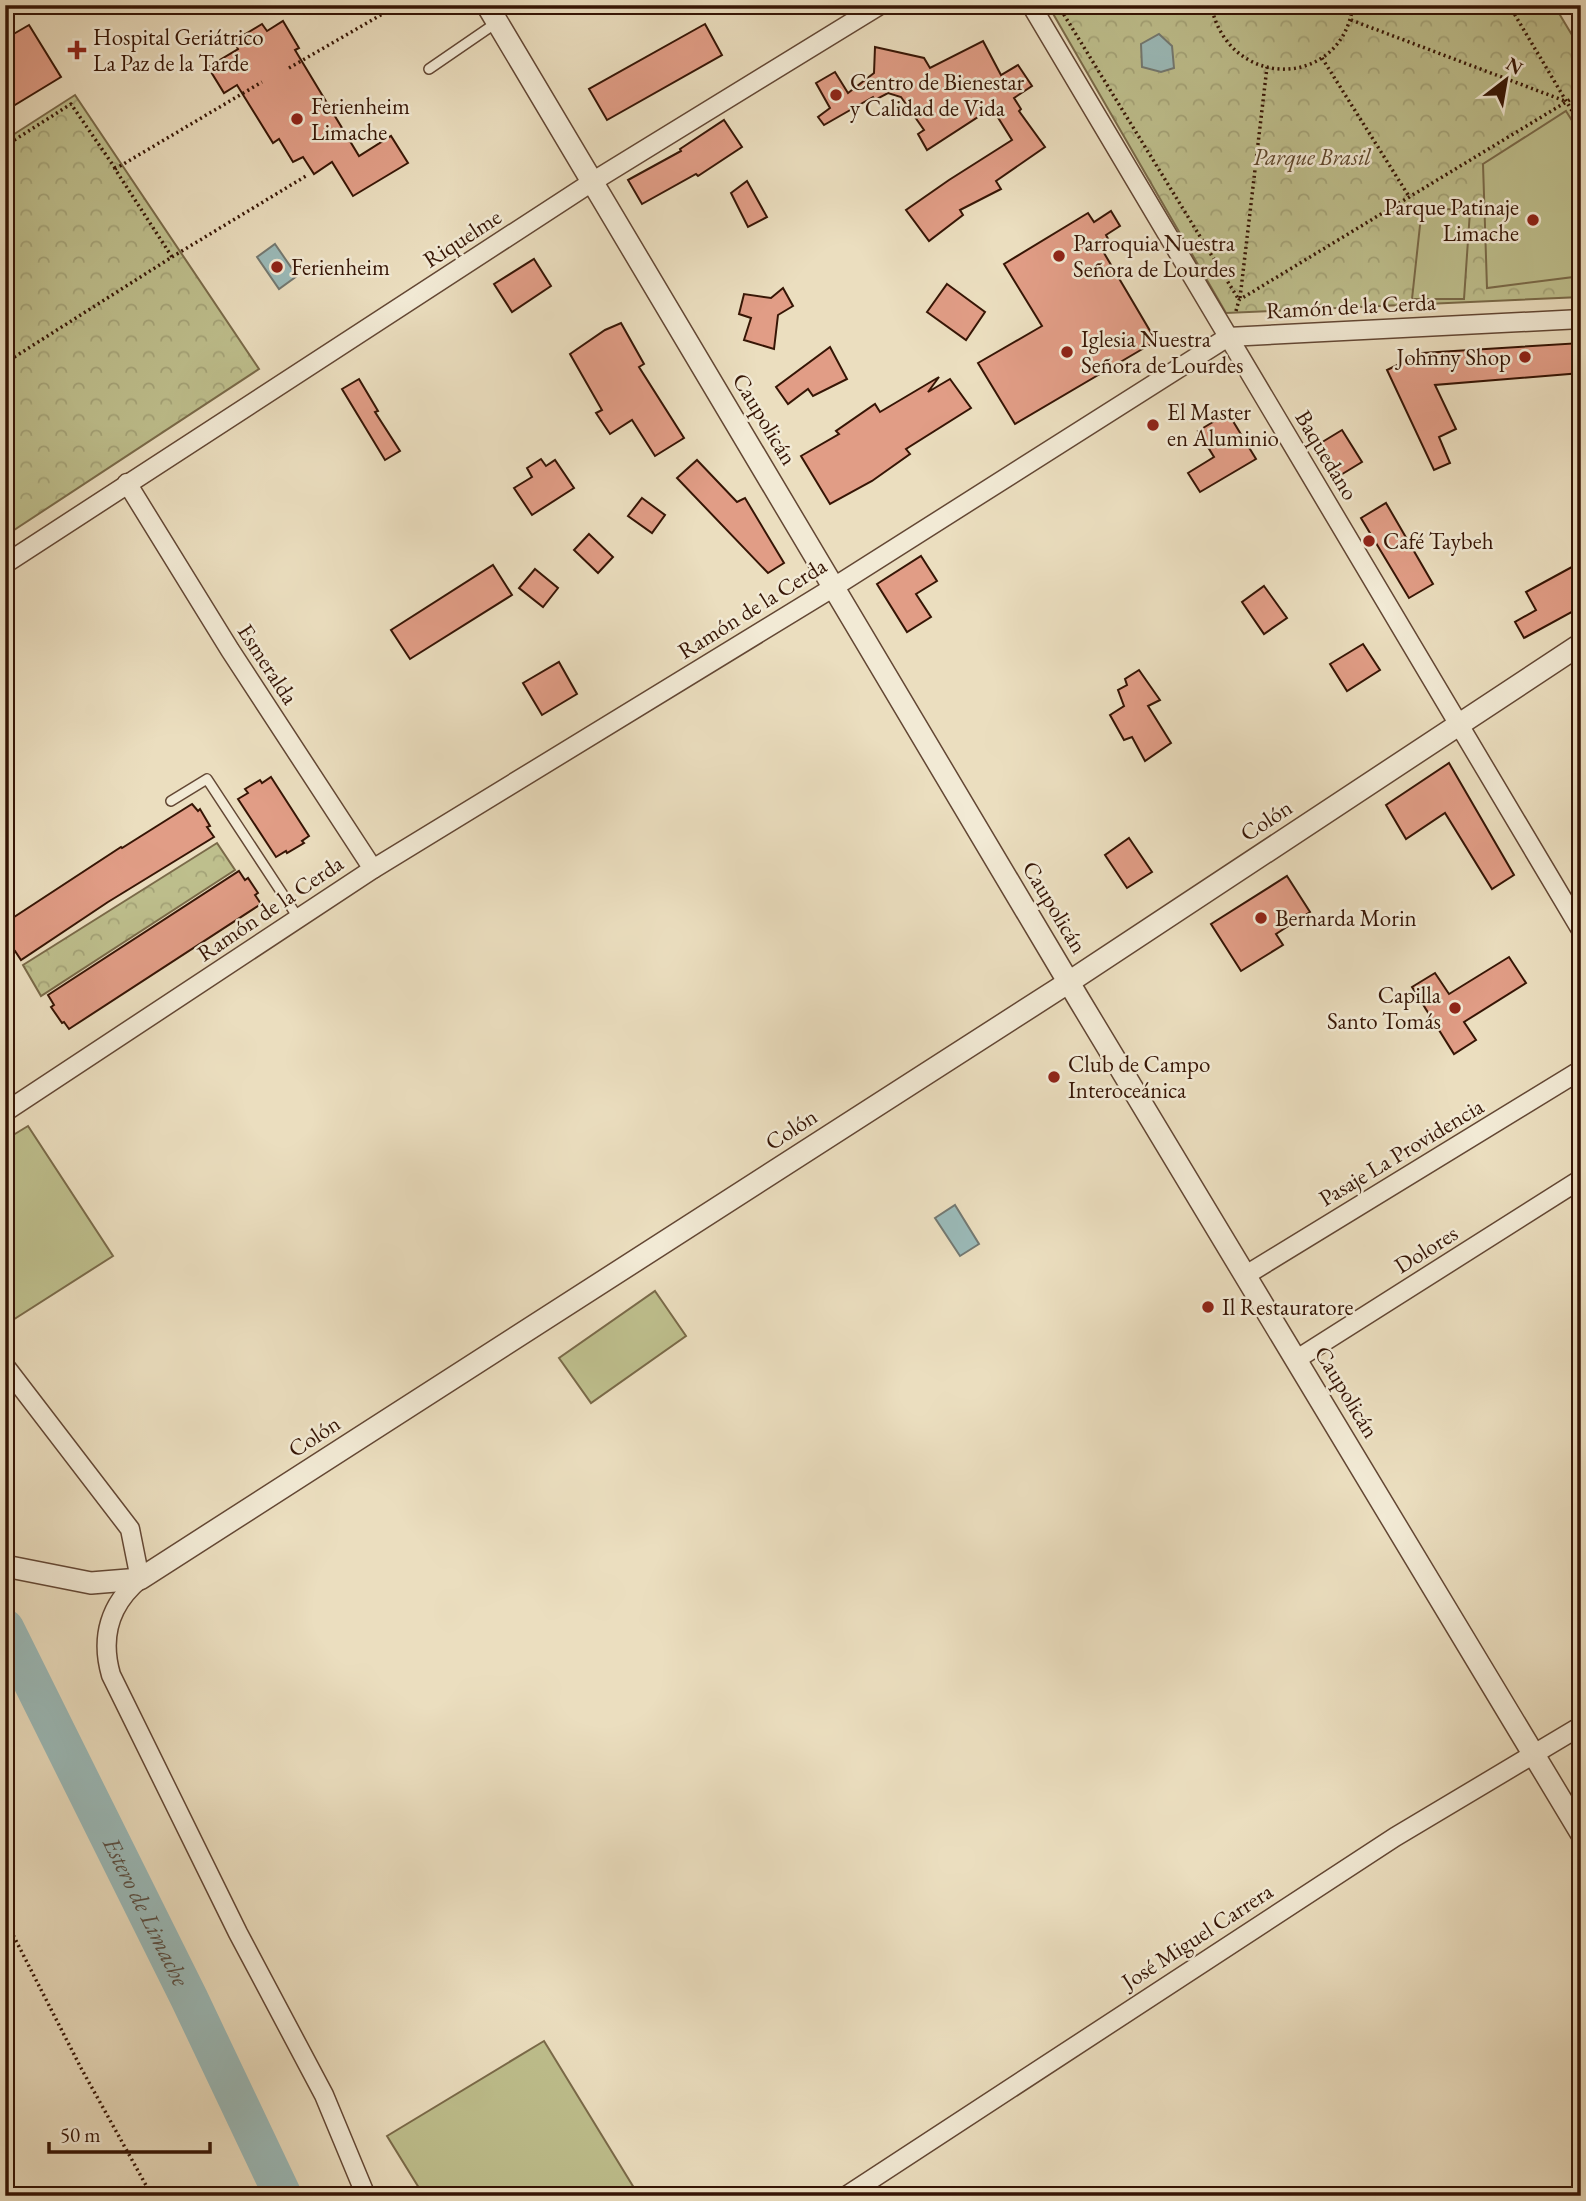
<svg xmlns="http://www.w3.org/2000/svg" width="1586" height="2201" viewBox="0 0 1586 2201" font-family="'EB Garamond',serif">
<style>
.forest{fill:url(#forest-crowns);stroke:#7a6a49;stroke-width:2}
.garden{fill:#bebf8d;stroke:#7a6a49;stroke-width:2}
.water{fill:#9bbbba;stroke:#737972;stroke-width:2}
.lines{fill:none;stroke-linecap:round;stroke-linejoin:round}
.river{stroke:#9bbbba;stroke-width:38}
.building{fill:#e19d86;stroke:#361505;stroke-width:2}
.service-casing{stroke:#634734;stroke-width:12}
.minor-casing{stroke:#634734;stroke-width:21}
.tertiary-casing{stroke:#634734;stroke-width:24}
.path{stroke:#361505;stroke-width:3.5;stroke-dasharray:2 3.5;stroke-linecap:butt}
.service{stroke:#f2ead5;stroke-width:9}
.minor{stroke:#f2ead5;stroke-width:18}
.tertiary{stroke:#f2ead5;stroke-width:21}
.poi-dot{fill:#8f2418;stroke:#f2ead5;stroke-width:2.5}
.labels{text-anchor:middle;stroke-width:5;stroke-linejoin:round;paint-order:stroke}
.poi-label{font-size:23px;fill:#361505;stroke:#f2ead5;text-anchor:start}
.park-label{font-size:23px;font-style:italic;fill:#5f482e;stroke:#f2ead5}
.street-label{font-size:23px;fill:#361505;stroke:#f2ead5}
.water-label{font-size:24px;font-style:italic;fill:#594f44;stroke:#f2ead5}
</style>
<defs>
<pattern id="forest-crowns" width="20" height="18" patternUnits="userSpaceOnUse" patternTransform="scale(1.75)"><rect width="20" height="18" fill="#bebf8d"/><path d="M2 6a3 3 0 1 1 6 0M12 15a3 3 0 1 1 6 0" fill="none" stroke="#a4a378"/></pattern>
</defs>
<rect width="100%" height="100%" fill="#ebdebf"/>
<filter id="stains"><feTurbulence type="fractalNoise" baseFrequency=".00286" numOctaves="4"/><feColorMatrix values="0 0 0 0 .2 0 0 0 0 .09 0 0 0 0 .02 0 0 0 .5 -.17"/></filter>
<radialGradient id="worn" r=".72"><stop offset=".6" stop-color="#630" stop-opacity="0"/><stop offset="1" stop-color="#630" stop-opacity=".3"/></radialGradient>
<g class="forest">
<polygon points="1048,5 1554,5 1581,50 1581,297 1226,313"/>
<polygon points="75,95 259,369 5,536 5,140"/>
<polygon points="217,843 235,870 41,996 23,965"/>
</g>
<g class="garden">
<polygon points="1566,111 1581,135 1581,276 1487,288 1483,164"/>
<polygon points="1422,207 1470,211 1464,299 1412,299"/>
<polygon points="28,1126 113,1256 5,1325 5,1140"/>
<polygon points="655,1291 686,1336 591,1403 559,1358"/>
<polygon points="544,2041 639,2196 424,2196 387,2136"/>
</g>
<g class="water">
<polygon points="1159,34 1172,46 1174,68 1161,72 1142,67 1141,44"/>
<polygon points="275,244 297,276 279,289 257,257"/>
<polygon points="955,1205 979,1244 960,1256 935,1218"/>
</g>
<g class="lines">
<path class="river" id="s1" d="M 5,1628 L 189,1998 L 283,2196"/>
</g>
<g class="building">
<polygon points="283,21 299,48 295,50 359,156 391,136 408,163 353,196 332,162 314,174 303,157 293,162 279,139 273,143 237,85 224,93 208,67 238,49 234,41 262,24 267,31"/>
<polygon points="705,24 722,55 607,120 589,89"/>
<polygon points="29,25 61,77 5,111 5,39"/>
<polygon points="983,41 1001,75 1018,65 1032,86 1014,98 1021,109 1019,111 1045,147 996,181 1001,189 960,210 963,215 929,241 906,210 949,180 1012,140 992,108 927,150 918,134 924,130 901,97 888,93 875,100 873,97 824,125 818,117 830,108 816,83 835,72 848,93 874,73 875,47 924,58 930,68"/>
<polygon points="724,120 742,147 698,176 696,174 642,204 628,180 681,151 680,149"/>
<polygon points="747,181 767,217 748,227 731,193"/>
<polygon points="1111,211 1120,226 1106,235 1113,248 1104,253 1156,341 1015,424 978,363 1042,326 1004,264 1088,213 1094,222"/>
<polygon points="534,259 551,286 512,312 494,284"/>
<polygon points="947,284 985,312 966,340 927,312"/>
<polygon points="783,288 793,306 778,315 774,349 744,340 751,318 739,314 744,294 771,298"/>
<polygon points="621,323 644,364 639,367 684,438 655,456 632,420 610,434 596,413 602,410 570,354 605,330"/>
<polygon points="1581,343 1581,373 1435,385 1456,429 1439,437 1450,463 1434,470 1387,370 1422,353"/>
<polygon points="830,347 847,379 813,396 808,389 788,404 776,387"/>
<polygon points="939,377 928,392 950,379 971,408 906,449 910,454 872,481 830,504 801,456 839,434 836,431 875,404 880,412"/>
<polygon points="359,379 378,411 375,412 400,451 385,460 342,389"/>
<polygon points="1228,413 1256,459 1200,492 1188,473 1214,457 1198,431"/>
<polygon points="1342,430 1362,462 1339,476 1319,444"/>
<polygon points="541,459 546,466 555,460 574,488 532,515 514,488 532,477 527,468"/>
<polygon points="697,460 737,502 745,498 784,563 768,573 677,478"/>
<polygon points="642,498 665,515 652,533 628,516"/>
<polygon points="1386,503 1433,584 1409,598 1361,518"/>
<polygon points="589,534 613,557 598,573 574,550"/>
<polygon points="921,556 937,581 916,594 931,617 907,632 877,584"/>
<polygon points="1581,562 1581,607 1524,638 1515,622 1536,610 1526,592"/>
<polygon points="493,565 512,595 410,659 391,630"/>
<polygon points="535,569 558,588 543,607 519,588"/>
<polygon points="1264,586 1287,618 1264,634 1242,602"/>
<polygon points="1363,644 1380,670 1347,691 1330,664"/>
<polygon points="559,662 577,694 542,715 523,683"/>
<polygon points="1139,670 1160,700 1148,706 1171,743 1145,761 1132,737 1124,740 1110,715 1124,706 1118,690 1127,685 1125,679"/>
<polygon points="1449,763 1514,875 1492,889 1445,813 1406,839 1386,805"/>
<polygon points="271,777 309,836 302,841 304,843 287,853 286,851 276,857 238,799 248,793 245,789 260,780 262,783"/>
<polygon points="192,804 198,811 200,809 210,826 207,827 214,837 108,902 21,960 15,951 11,953 5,943 5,923 121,847 122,848"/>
<polygon points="1129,838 1152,872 1127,888 1105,855"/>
<polygon points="239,871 245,880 248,878 258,893 255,895 261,904 69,1029 64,1022 62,1023 51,1007 54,1005 48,995"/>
<polygon points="1287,876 1310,912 1276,934 1283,945 1241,971 1211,924"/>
<polygon points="1509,957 1526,983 1464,1022 1476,1040 1454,1054 1412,987 1435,973 1449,994"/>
</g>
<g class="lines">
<g class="service-casing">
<g id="service">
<polyline points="429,69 496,23"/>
<polyline points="171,801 207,779 299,919"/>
</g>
</g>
<g class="minor-casing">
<g id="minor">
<polyline points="1031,5 1581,930"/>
<polyline points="127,483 230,650 373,869"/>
<polyline points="5,564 592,182 880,5"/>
<polyline points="5,1112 373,869 834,587 1228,337 1581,319"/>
<polyline points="1246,1275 1581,1070"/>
<polyline points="1297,1359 1581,1179"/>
<path d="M 5,1366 L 130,1529 L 140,1579 C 110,1604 100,1637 111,1675 L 238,1933 L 324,2095 L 366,2196"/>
<polyline points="846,2196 1395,1837 1581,1726"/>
</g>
</g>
<g class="tertiary-casing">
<g id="tertiary">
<polyline points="487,5 1078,998 1581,1833"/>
<polyline points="5,1566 91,1583 140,1579 1069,982 1581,644"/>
</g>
</g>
<g class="path">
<polyline points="1058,5 1239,300"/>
<path d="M 1211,5 C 1228,91 1342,90 1353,5"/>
<polyline points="1509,5 1581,126"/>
<polyline points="1351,20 1565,101"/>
<polyline points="1322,58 1410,198"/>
<polyline points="289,68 391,9"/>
<polyline points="5,146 71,104 115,168"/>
<polyline points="172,257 306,176"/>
<polyline points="1240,298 1267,67"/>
<polyline points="1236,311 1239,300 1581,93"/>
<polyline points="5,363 172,257 115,169 262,82"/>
<polyline points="5,1915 10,1929 81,2068 152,2196"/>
</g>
<use href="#service" class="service"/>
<use href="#minor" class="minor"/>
<use href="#tertiary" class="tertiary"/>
</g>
<g class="poi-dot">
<path d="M73.5 39.5h7v7h7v7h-7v7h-7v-7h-7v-7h7z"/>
<circle cx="836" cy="95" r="7"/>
<circle cx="297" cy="119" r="7"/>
<circle cx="1533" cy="220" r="7"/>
<circle cx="1059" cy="256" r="7"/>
<circle cx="277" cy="267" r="7"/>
<circle cx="1067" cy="352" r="7"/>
<circle cx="1525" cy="357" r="7"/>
<circle cx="1153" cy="425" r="7"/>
<circle cx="1369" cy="541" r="7"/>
<circle cx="1261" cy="918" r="7"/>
<circle cx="1455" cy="1008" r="7"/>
<circle cx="1054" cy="1077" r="7"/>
<circle cx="1208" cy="1307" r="7"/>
</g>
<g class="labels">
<g class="poi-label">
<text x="93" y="45">Hospital Geriátrico<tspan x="93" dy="26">La Paz de la Tarde</tspan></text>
<text x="850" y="90">Centro de Bienestar<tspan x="850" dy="26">y Calidad de Vida</tspan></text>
<text x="311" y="114">Ferienheim<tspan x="311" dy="26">Limache</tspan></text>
<text x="1519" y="215" text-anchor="end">Parque Patinaje<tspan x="1519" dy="26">Limache</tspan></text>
<text x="1073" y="251">Parroquia Nuestra<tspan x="1073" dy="26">Señora de Lourdes</tspan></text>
<text x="291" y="275">Ferienheim</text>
<text x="1081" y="347">Iglesia Nuestra<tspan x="1081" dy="26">Señora de Lourdes</tspan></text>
<text x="1511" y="365" text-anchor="end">Johnny Shop</text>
<text x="1167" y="420">El Master<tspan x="1167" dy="26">en Aluminio</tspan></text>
<text x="1383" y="549">Café Taybeh</text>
<text x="1275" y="926">Bernarda Morin</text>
<text x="1441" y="1003" text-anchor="end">Capilla<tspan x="1441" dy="26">Santo Tomás</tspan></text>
<text x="1068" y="1072">Club de Campo<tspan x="1068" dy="26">Interoceánica</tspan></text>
<text x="1222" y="1315">Il Restauratore</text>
</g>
<g class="park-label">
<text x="1312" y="165">Parque Brasil</text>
</g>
<g class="street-label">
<text transform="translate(462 238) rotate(-33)" y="8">Riquelme</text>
<text transform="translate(1351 306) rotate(-3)" y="8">Ramón de la Cerda</text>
<text transform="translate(765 419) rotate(59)" y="8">Caupolicán</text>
<text transform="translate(1327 455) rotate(59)" y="8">Baquedano</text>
<text transform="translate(752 608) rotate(-32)" y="8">Ramón de la Cerda</text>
<text transform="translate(268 664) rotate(57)" y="8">Esmeralda</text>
<text transform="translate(1266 820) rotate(-33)" y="8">Colón</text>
<text transform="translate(1055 907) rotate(59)" y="8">Caupolicán</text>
<text transform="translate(270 908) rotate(-34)" y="8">Ramón de la Cerda</text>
<text transform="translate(791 1129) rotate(-33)" y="8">Colón</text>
<text transform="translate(1401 1152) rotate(-31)" y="8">Pasaje La Providencia</text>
<text transform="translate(1426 1249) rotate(-32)" y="8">Dolores</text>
<text transform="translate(1347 1392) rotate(59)" y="8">Caupolicán</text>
<text transform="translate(314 1436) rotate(-33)" y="8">Colón</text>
<text transform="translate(1197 1936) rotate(-33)" y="8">José Miguel Carrera</text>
</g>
<g class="water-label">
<text dy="8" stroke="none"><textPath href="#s1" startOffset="317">Estero de Limache</textPath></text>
</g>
</g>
<rect width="1586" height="2201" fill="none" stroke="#ebdebf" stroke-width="28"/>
<rect x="7" y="7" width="1572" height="2187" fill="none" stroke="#361505" stroke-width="3.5"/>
<rect x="14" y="14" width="1558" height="2173" fill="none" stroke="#361505" stroke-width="2"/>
<g transform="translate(1506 80) rotate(31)" stroke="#f2ead5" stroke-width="5" paint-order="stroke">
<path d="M0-5L12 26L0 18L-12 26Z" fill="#361505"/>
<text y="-10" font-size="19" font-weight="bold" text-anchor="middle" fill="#361505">N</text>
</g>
<path d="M49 2142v10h161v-10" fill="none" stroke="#361505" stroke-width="3.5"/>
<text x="60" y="2142" font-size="21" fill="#361505" stroke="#f2ead5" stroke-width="5" paint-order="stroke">50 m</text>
<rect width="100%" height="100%" filter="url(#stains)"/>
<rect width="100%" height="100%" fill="url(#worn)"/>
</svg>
